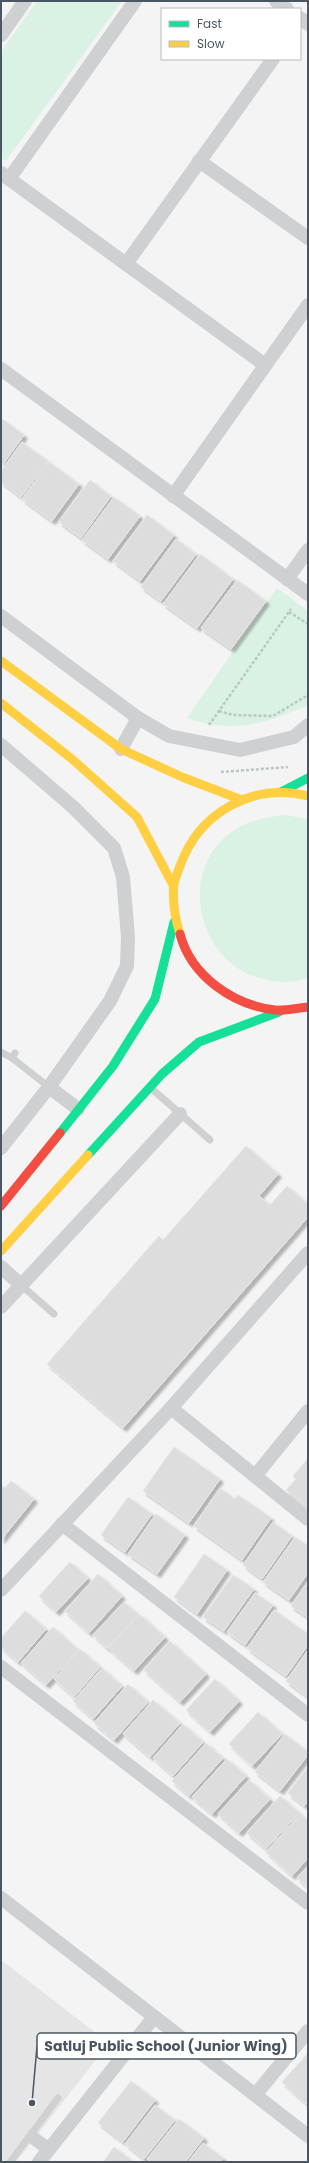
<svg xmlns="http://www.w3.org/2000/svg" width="309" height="2163" viewBox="0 0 309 2163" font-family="Poppins,sans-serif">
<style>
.education{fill:#e6e5e6}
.green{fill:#d9f2e3}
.building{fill:#ddddde;stroke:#e5e6e7;filter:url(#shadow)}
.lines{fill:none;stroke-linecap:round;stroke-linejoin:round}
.path{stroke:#bcc7c4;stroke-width:2.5;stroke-dasharray:3 2;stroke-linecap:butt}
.lane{stroke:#ced0d2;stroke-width:7}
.street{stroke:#ced0d2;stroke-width:14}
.fast{stroke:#16e098;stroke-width:9}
.slow{stroke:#ffcf43;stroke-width:9}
.jam{stroke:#f24e42;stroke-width:9}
.leader{fill:none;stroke:#4a5661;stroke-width:1.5}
.callout-dot{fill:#4a5661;stroke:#fff;stroke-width:1.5}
.callout{fill:#fff;stroke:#4a5661;stroke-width:1.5}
.callout-label{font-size:14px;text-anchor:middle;font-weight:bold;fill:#4a5661}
</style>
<defs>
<filter id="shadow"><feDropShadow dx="3.5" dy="3.5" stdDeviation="1" flood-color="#0004"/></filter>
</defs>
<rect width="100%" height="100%" fill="#f4f4f4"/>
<polygon class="education" points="1,1960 109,2043 16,2162 1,2162"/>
<g class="green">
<polygon points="37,1 122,1 6,161 1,158 1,52"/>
<path d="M 277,588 L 308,611 L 308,705 C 266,724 232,734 187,718 Z"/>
<path d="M 285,815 L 308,819 L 308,978 C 295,983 277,983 263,979 C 193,962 175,861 241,826 C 255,819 270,817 285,815 Z"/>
</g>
<g class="building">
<polygon points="1,418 24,435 1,467"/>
<polygon points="22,442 48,461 21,497 1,482 1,471"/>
<polygon points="49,462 79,484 52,521 22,499"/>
<polygon points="90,480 111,496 81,538 59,522"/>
<polygon points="114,497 140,516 108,559 82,540"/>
<polygon points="147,515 174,535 140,581 113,561"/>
<polygon points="176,539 196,554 161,601 141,587"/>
<polygon points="200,554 233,579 197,628 163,604"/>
<polygon points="237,580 266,601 231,649 201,628"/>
<polygon points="246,1146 278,1174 259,1196 270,1205 287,1186 308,1204 308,1217 123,1428 47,1364 159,1236 163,1240"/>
<polygon points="174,1447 220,1479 189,1523 143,1491"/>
<polygon points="308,1458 308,1507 286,1490 296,1479 293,1476"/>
<polygon points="11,1481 34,1499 1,1540 1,1485 5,1488"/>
<polygon points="220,1488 235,1499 238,1495 271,1518 242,1560 194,1526"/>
<polygon points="128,1497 152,1514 125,1552 101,1535"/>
<polygon points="156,1514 185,1535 157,1574 128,1554"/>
<polygon points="273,1522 292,1536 262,1579 243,1565"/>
<polygon points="295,1537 308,1546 308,1573 289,1600 263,1582"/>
<polygon points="204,1554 227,1570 197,1614 174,1597"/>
<polygon points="70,1562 88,1578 56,1612 39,1596"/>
<polygon points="98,1574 122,1596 89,1633 65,1611"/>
<polygon points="233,1575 254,1589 224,1631 203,1617"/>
<polygon points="308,1581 308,1616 307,1617 291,1606"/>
<polygon points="255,1593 273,1605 245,1645 227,1632"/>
<polygon points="124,1602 138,1615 107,1648 93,1635"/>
<polygon points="274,1610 308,1634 308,1645 286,1676 247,1648"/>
<polygon points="25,1611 46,1629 18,1662 1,1647 1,1638"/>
<polygon points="139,1614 165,1637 134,1671 108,1648"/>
<polygon points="53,1627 78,1650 46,1685 21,1663"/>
<polygon points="170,1641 206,1674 180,1702 144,1670"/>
<polygon points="80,1649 100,1667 74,1697 54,1679"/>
<polygon points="308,1650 308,1697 286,1681"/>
<polygon points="102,1668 122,1686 93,1719 73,1701"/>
<polygon points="215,1679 239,1701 210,1732 186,1710"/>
<polygon points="128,1684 148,1702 114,1740 94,1723"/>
<polygon points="153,1700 180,1723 150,1757 123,1734"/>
<polygon points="258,1712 282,1734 252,1766 229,1744"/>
<polygon points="183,1724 203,1742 173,1776 153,1758"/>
<polygon points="285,1734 308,1752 308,1755 280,1791 255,1772"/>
<polygon points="206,1743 223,1758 189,1796 172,1781"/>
<polygon points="227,1759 246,1776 212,1814 192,1797"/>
<polygon points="308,1767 308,1801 304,1806 288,1793"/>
<polygon points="249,1780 270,1799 239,1833 218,1814"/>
<polygon points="280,1796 299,1813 266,1849 247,1833"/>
<polygon points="300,1814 308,1822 308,1858 292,1876 266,1852"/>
<polygon points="308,1866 308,1888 297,1878"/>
<polygon points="308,2053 308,2101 306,2104 282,2082"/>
<polygon points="131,2081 155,2100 123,2142 98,2123"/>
<polygon points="155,2105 175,2120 144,2159 125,2144"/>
<polygon points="179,2119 204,2138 185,2162 151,2162 147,2159"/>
<polygon points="203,2143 223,2158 220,2162 188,2162"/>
<polygon points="114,2147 134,2162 103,2162"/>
</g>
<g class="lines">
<g class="path">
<polyline points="289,612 308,624"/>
<polyline points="219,711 233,715 273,716 308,695"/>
<polyline points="209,725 291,609"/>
<polyline points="221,772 288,767"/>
</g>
<g class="lane">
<polyline points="1,1052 12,1058"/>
<polyline points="15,1053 12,1058 49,1087"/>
<polyline points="151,1088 210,1140"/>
<polyline points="21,1285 54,1314"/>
<polyline points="32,2133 51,2147"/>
<polyline points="28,2138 47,2152"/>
<polyline points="10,2162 58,2098"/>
</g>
<g class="street">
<polyline points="276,1 287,9"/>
<polyline points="300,18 308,24"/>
<polyline points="1,35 25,1"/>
<polyline points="199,161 308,238"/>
<polyline points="1,173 265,365"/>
<polyline points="9,179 135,1"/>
<polyline points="126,264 273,59"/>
<polyline points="1,369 308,594"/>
<polyline points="173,496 308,305"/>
<polyline points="287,579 308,550"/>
<polyline points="1,616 138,718 169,736 240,750 294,737 308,725"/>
<polyline points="1,745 73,807 114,848 123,877 128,937 127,966 110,1001 49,1087 1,1148"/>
<polyline points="121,749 138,718"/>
<polyline points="49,1087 78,1109"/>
<polyline points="1,1267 21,1285"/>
<polyline points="1,1307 180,1114"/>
<polyline points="171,1408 308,1519"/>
<polyline points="255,1476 308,1411"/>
<polyline points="62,1524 308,1715"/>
<polyline points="1,1590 171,1408 308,1253"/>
<polyline points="1,1667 308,1903"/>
<polyline points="1,1898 308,2136"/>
<polyline points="255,2095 308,2031"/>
<polyline points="39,2162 154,2017"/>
</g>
<g class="fast">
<polyline points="281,792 308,778"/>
<polyline points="60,1133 113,1066 155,999 174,922"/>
<polyline points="88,1155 162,1074 199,1042 279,1012"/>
</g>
<g class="slow">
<polyline points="1,661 121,749 182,777 242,800"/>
<polyline points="1,703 72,759 137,817 173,885"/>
<path d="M 180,934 C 175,918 172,901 174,884 C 175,878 178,872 180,866 C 199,813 252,782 308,796"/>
<polyline points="1,1251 88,1155"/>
</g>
<g class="jam">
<path d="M 180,934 C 191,976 233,1005 275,1010 C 285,1011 297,1008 308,1007"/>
<polyline points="1,1206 60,1133"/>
</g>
</g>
<path class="leader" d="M32 2103L37 2046"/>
<circle class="callout-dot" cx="32" cy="2103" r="4"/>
<rect class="callout" x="37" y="2033" width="259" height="26" rx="4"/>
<g class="callout-label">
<text x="166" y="2051">Satluj Public School (Junior Wing)</text>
</g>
<rect width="309" height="2163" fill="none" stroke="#4a5661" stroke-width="4"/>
<rect x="161" y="8" width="140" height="52" fill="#ffffff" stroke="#b7bbc0"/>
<rect x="169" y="21" width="20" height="6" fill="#16e098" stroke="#b7bbc0"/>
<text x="197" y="28" font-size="12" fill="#4a5661">Fast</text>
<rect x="169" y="41" width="20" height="6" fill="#ffcf43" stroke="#b7bbc0"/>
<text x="197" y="48" font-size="12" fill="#4a5661">Slow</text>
</svg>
